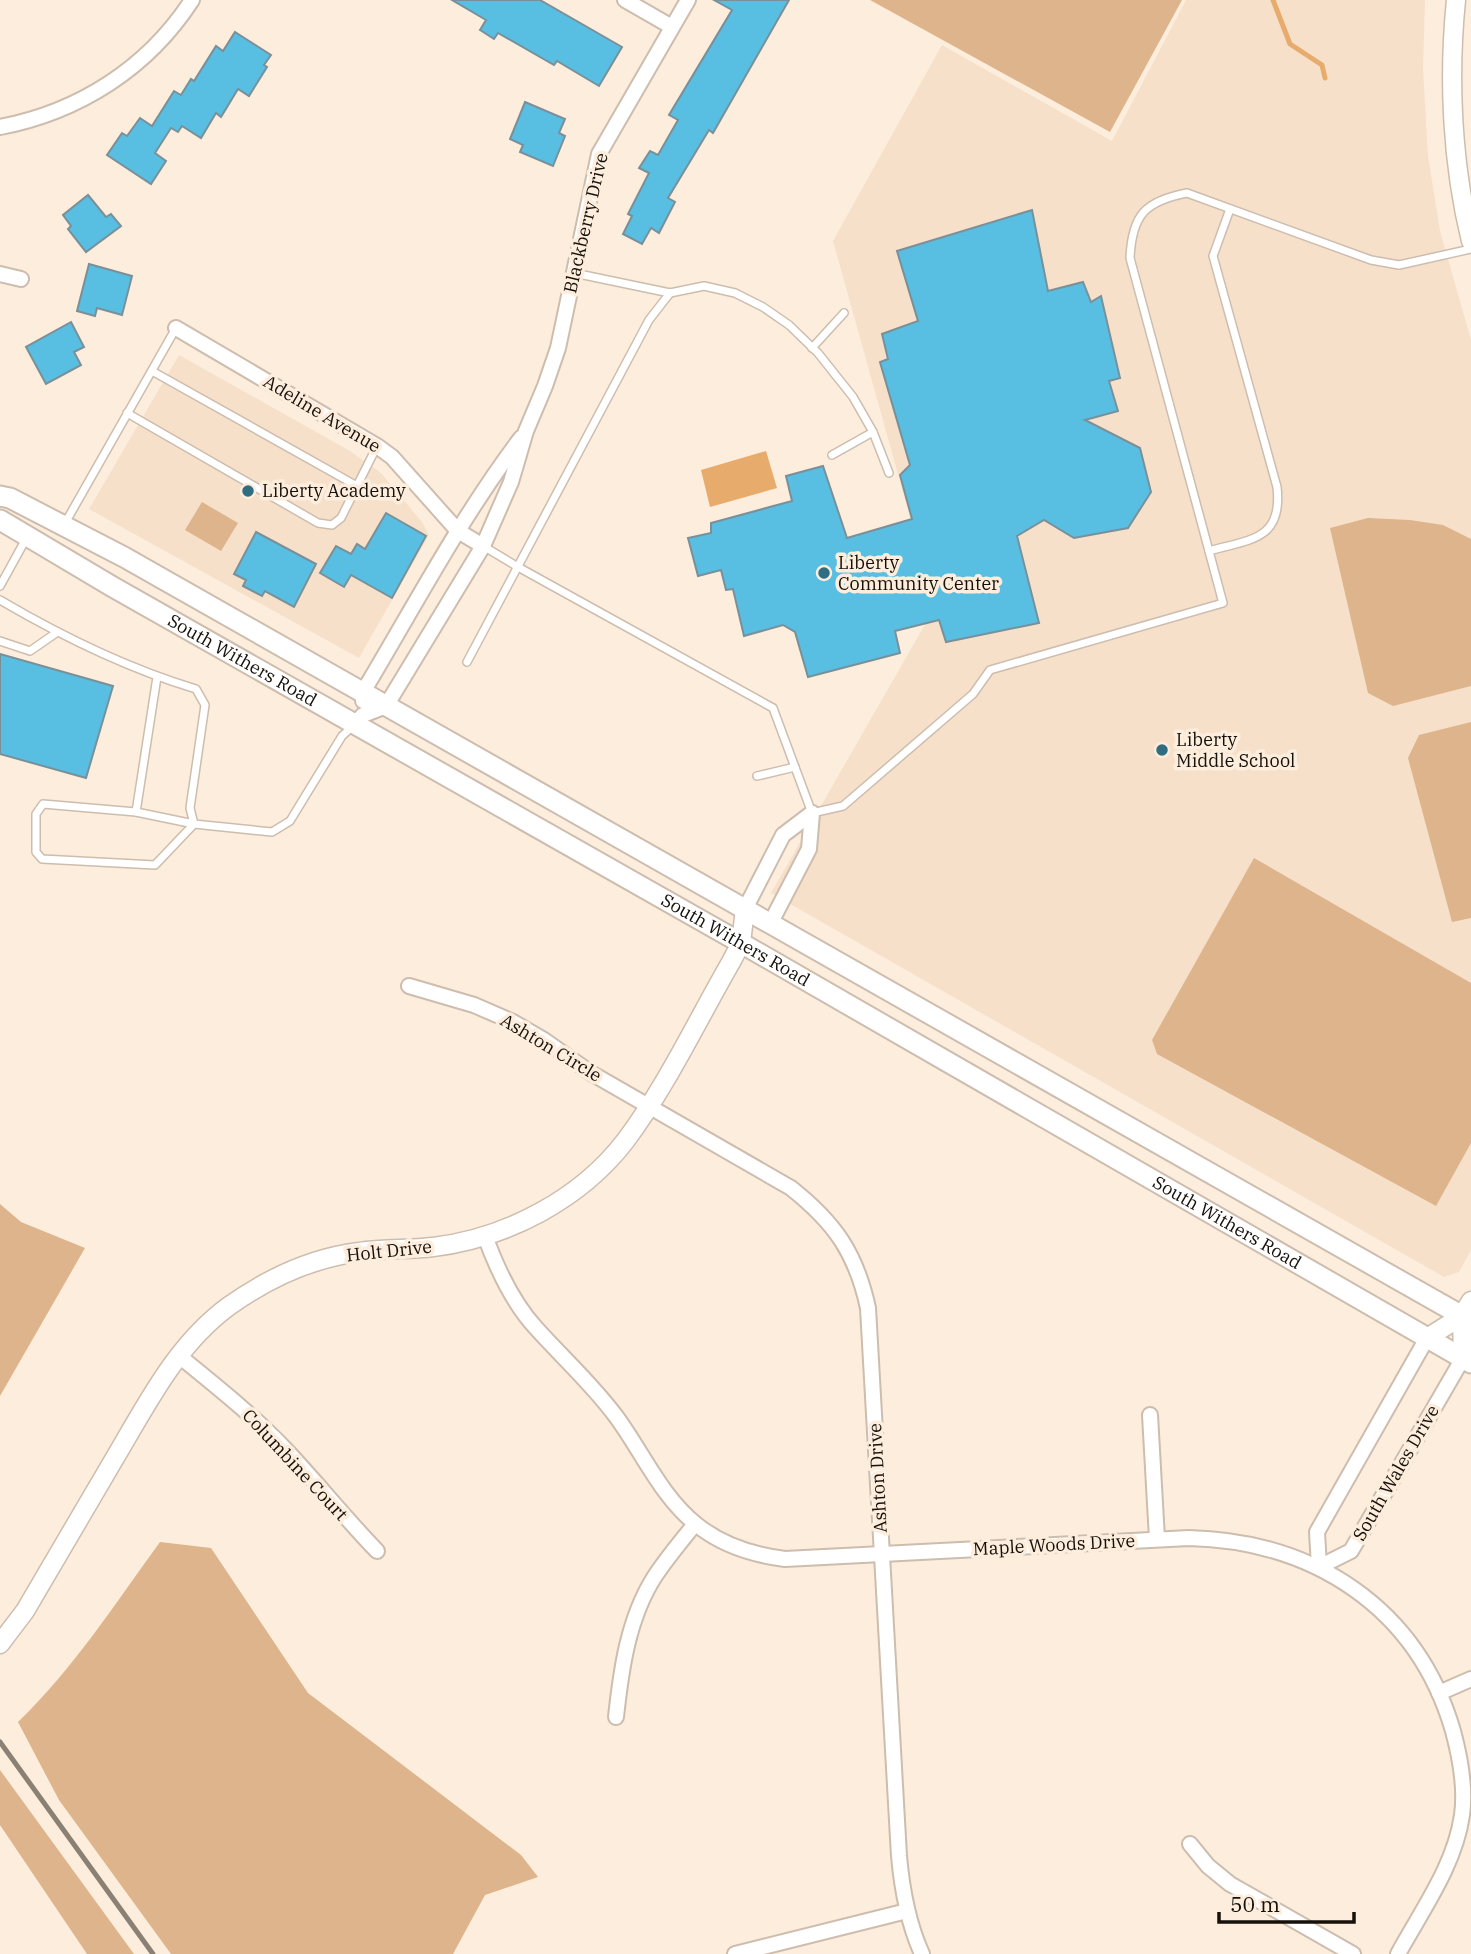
<svg xmlns="http://www.w3.org/2000/svg" width="1471" height="1954" viewBox="0 0 1471 1954" font-family="'IBM Plex Serif',serif">
<style>
.built{fill:#f6e0ca}
.green{fill:#ddb48b}
.water{fill:#e7ab6c}
.lines{fill:none;stroke-linecap:round;stroke-linejoin:round}
.stream{stroke:#e7ab6c;stroke-width:5}
.building{fill:#58bee2;stroke:#7a9098;stroke-width:2}
.service-casing{stroke:#cdbdae;stroke-width:10}
.minor-casing{stroke:#cdbdae;stroke-width:18}
.tertiary-casing{stroke:#cdbdae;stroke-width:21}
.secondary-casing{stroke:#cdbdae;stroke-width:23}
.service{stroke:#fff;stroke-width:7}
.minor{stroke:#fff;stroke-width:14}
.tertiary{stroke:#fff;stroke-width:18}
.secondary{stroke:#fff;stroke-width:19}
.rail{stroke:#8a8074;stroke-width:5}
.poi-dot{fill:#2f6d83;stroke:#fdeddc;stroke-width:2.5}
.labels{text-anchor:middle;stroke-width:7;stroke-linejoin:round;paint-order:stroke}
.street-label{font-size:18px;fill:#15100a;stroke:#fdeddc}
.poi-label{font-size:18px;fill:#15100a;stroke:#fdeddc;text-anchor:start}
</style>
<rect width="100%" height="100%" fill="#fdeddc"/>
<g class="built">
<polygon points="1186,0 1425,0 1423,69 1428,156 1440,231 1471,340 1471,1250 1459,1272 1444,1277 771,893 935,607 833,241 942,45 1112,141"/>
<polygon points="179,355 350,451 381,473 422,522 429,535 359,658 89,509"/>
</g>
<g class="green">
<polygon points="870,0 1182,0 1110,132"/>
<polygon points="202,502 238,523 221,551 185,530"/>
<polygon points="1368,518 1410,520 1443,525 1471,539 1471,686 1393,706 1368,693 1330,528"/>
<polygon points="1471,722 1471,918 1452,922 1408,758 1419,735"/>
<polygon points="1254,858 1471,983 1471,1143 1436,1206 1157,1054 1152,1040"/>
<polygon points="0,1204 21,1222 85,1248 0,1396"/>
<path d="M 160,1542 L 211,1548 L 308,1693 L 521,1855 L 538,1877 L 485,1895 L 453,1954 L 171,1954 L 59,1800 L 18,1722 C 73,1669 115,1604 160,1542 Z"/>
<polygon points="0,1770 134,1954 87,1954 0,1825"/>
</g>
<polygon class="water" points="766,451 777,488 710,507 701,470"/>
<g class="lines">
<polyline class="stream" points="1273,0 1290,44 1322,65 1325,78"/>
</g>
<g class="building">
<polygon points="452,0 540,0 622,47 599,86 557,61 554,65 498,33 494,39 480,30 486,20"/>
<polygon points="714,0 789,0 713,133 709,130 668,198 675,202 659,233 651,228 642,244 623,234 632,216 628,214 649,173 639,168 650,151 658,155 678,120 669,115 732,10"/>
<polygon points="235,32 271,55 264,65 267,67 249,96 238,89 221,117 216,113 201,138 182,126 178,132 171,128 155,153 166,161 151,184 107,155 122,133 127,136 140,118 152,126 174,91 181,95 191,79 194,81 216,46 223,51"/>
<polygon points="525,102 565,119 559,133 565,136 553,166 520,152 523,145 510,139"/>
<polygon points="88,195 106,217 111,214 121,226 86,252 68,229 71,226 63,215"/>
<polygon points="1032,210 1048,291 1083,282 1091,302 1101,296 1120,378 1109,381 1118,411 1085,420 1140,448 1151,492 1128,528 1074,538 1044,520 1017,536 1039,623 946,642 939,620 895,631 900,653 808,677 795,632 783,625 744,636 733,589 726,590 721,570 698,576 688,538 711,533 711,523 792,501 786,476 823,466 847,538 912,519 900,475 910,465 880,362 888,359 882,334 918,321 897,251"/>
<polygon points="89,264 132,276 122,315 97,308 95,316 77,311"/>
<polygon points="71,322 84,347 74,352 81,365 46,384 26,347"/>
<polygon points="386,513 426,536 392,598 351,575 344,587 320,573 336,546 351,554 357,544 365,549"/>
<polygon points="256,532 316,564 294,607 265,591 262,596 243,586 246,580 234,574"/>
<polygon points="0,654 113,686 86,778 0,754"/>
</g>
<g class="lines">
<g class="service-casing">
<g id="service">
<polyline points="574,273 670,293 704,286 735,293 763,307 789,325 818,353 853,397 873,432 889,473"/>
<polyline points="812,348 844,313"/>
<polyline points="152,371 357,486"/>
<polyline points="127,413 318,523 332,525 341,518 377,446"/>
<polyline points="832,455 873,432"/>
<polyline points="64,525 176,328"/>
<path d="M 483,546 L 518,567 L 773,708 L 812,813 L 843,806 L 973,694 L 990,670 L 1223,603 L 1130,258 C 1132,215 1145,201 1187,193 L 1371,260 L 1399,265 L 1471,249"/>
<path d="M 1209,551 C 1251,539 1283,540 1277,487 L 1213,256 L 1230,209"/>
<polyline points="0,586 27,537"/>
<path d="M 0,600 C 63,637 126,668 196,689 L 205,705 L 190,808 L 194,824 L 272,832 L 290,821 L 342,736 L 354,725"/>
<polyline points="0,641 30,651 56,633"/>
<polyline points="467,662 649,320 670,293"/>
<polyline points="157,677 136,812 43,804 36,814 36,852 42,859 155,865 194,824"/>
<polyline points="757,776 795,767"/>
<polyline points="136,812 194,824"/>
</g>
</g>
<g class="minor-casing">
<g id="minor">
<polyline points="625,0 672,27"/>
<path d="M 0,127 C 79,112 148,68 192,0"/>
<polyline points="0,274 21,279"/>
<polyline points="176,328 377,446 392,457 458,531 483,546"/>
<path d="M 363,701 L 363,692 C 414,607 461,517 521,438"/>
<polyline points="355,724 363,715 386,706 483,546 511,482 526,431 545,386 558,348 599,154 688,0"/>
<polyline points="745,909 783,835 812,813"/>
<polyline points="770,924 809,849 812,813"/>
<path d="M 409,986 L 474,1005 L 513,1022 L 544,1040 L 591,1073 L 791,1188 C 835,1223 856,1253 868,1308 L 899,1856 C 902,1890 908,1923 922,1954"/>
<path d="M 485,1236 C 497,1269 512,1302 536,1328 C 562,1357 591,1383 615,1415 C 642,1451 661,1497 697,1525 C 723,1546 753,1555 785,1559 L 1189,1538 C 1313,1541 1417,1607 1453,1731 C 1460,1757 1466,1787 1462,1815 C 1455,1865 1422,1910 1398,1954"/>
<polyline points="1427,1338 1317,1532 1319,1567 1351,1551 1463,1358"/>
<path d="M 178,1355 C 216,1386 254,1416 287,1451 C 318,1484 346,1519 377,1551"/>
<polyline points="1150,1415 1157,1539"/>
<polyline points="1439,1693 1471,1679"/>
<path d="M 616,1717 C 621,1670 628,1618 655,1576 C 667,1558 681,1541 695,1524"/>
<polyline points="1190,1844 1208,1866 1230,1884 1353,1954"/>
<polyline points="735,1954 907,1911"/>
</g>
</g>
<g class="tertiary-casing">
<g id="tertiary">
<path d="M 1456,0 C 1448,79 1452,164 1471,241"/>
<polyline points="1462,1316 1463,1358"/>
<polyline points="1427,1338 1462,1316 1471,1301"/>
<path d="M 0,1644 L 25,1611 C 55,1560 85,1508 116,1456 C 148,1402 177,1344 229,1306 C 267,1279 312,1258 359,1252 C 384,1248 409,1250 433,1247 C 507,1238 581,1199 626,1140 C 667,1085 697,1021 731,962 L 741,943 L 745,909"/>
</g>
</g>
<g class="secondary-casing">
<g id="secondary">
<polyline points="0,496 10,498 124,557 1471,1321"/>
<path id="s1" d="M 0,520 L 113,587 L 741,943 L 1471,1363"/>
</g>
</g>
<use href="#service" class="service"/>
<use href="#minor" class="minor"/>
<use href="#tertiary" class="tertiary"/>
<use href="#secondary" class="secondary"/>
<polyline class="rail" points="0,1742 153,1954"/>
</g>
<g class="poi-dot">
<circle cx="248" cy="491" r="7"/>
<circle cx="824" cy="573" r="7"/>
<circle cx="1162" cy="750" r="7"/>
</g>
<g class="labels">
<g class="street-label">
<text transform="translate(586 223) rotate(-77)" y="6">Blackberry Drive</text>
<text transform="translate(322 414) rotate(31)" y="6">Adeline Avenue</text>
<text dy="6" stroke="none"><textPath href="#s1" startOffset="280">South Withers Road</textPath></text>
<text dy="6" stroke="none"><textPath href="#s1" startOffset="847">South Withers Road</textPath></text>
<text transform="translate(551 1048) rotate(31)" y="6">Ashton Circle</text>
<text dy="6" stroke="none"><textPath href="#s1" startOffset="1414">South Withers Road</textPath></text>
<text transform="translate(389 1251) rotate(-6)" y="6">Holt Drive</text>
<text transform="translate(295 1465) rotate(47)" y="6">Columbine Court</text>
<text transform="translate(1396 1473) rotate(-60)" y="6">South Wales Drive</text>
<text transform="translate(878 1478) rotate(-93)" y="6">Ashton Drive</text>
<text transform="translate(1054 1545) rotate(-3)" y="6">Maple Woods Drive</text>
</g>
<g class="poi-label">
<text x="262" y="497">Liberty Academy</text>
<text x="838" y="569">Liberty<tspan x="838" dy="21">Community Center</tspan></text>
<text x="1176" y="746">Liberty<tspan x="1176" dy="21">Middle School</tspan></text>
</g>
</g>
<path d="M1219 1912v10h135v-10" fill="none" stroke="#15100a" stroke-width="3.5"/>
<text x="1230" y="1912" font-size="21" fill="#15100a" stroke="#fdeddc" stroke-width="5" paint-order="stroke">50 m</text>
</svg>
